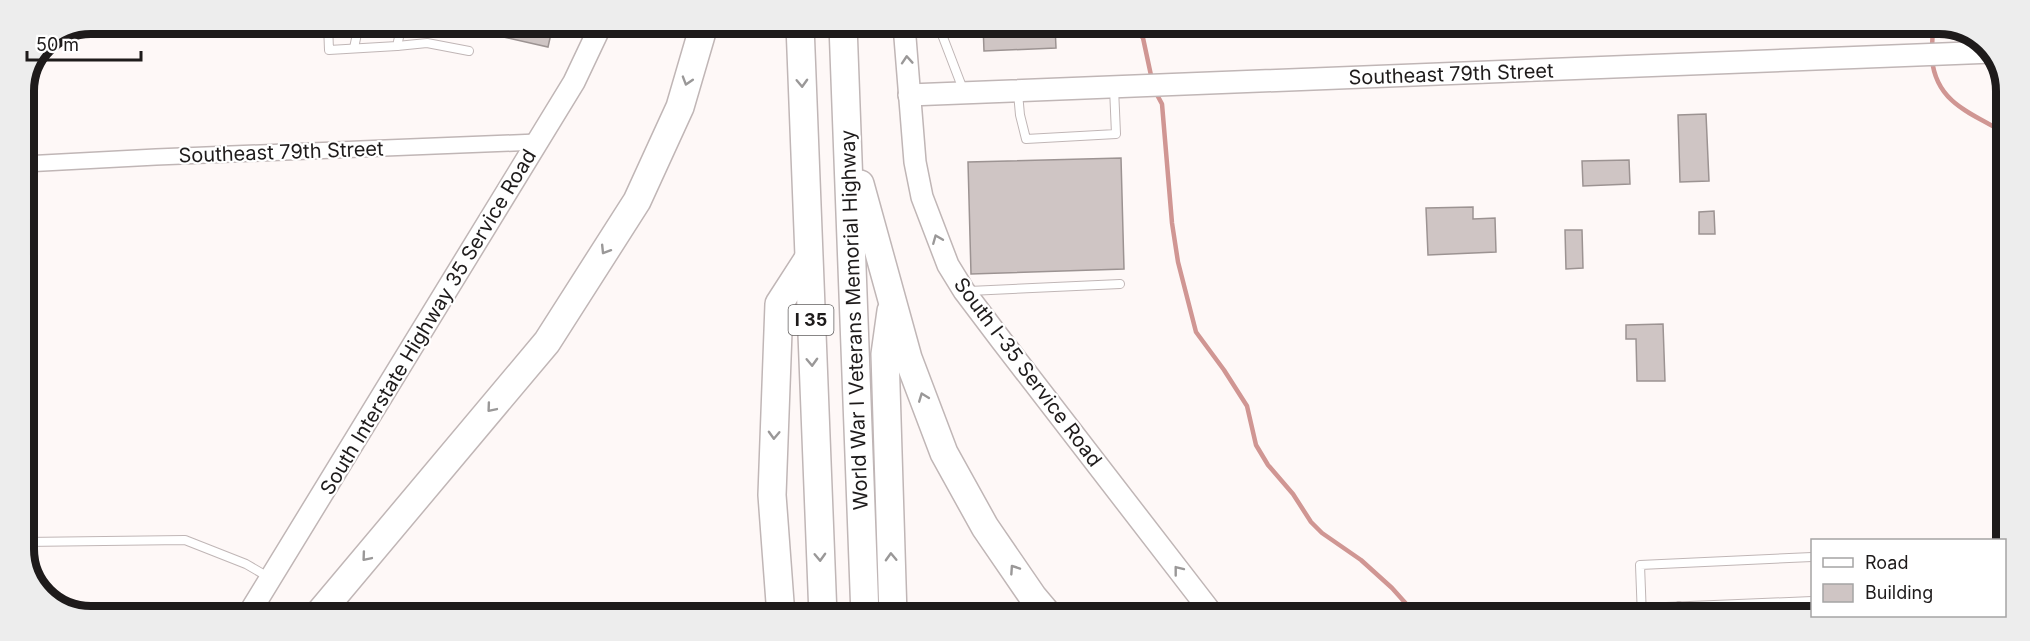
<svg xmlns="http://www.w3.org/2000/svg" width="2030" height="641" viewBox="0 0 2030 641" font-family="Inter,sans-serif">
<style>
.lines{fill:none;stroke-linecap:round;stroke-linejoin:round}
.stream{stroke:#d09693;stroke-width:4.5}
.building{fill:#cfc5c4;stroke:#9c9392;stroke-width:1.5}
.lane-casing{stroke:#c0b6b6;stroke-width:10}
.street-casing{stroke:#c0b6b6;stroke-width:18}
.secondary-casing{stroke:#c0b6b6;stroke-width:24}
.highway-casing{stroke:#c0b6b6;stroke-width:30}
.lane{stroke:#fff;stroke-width:8}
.street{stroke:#fff;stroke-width:15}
.secondary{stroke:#fff;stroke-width:21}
.highway{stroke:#fff;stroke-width:27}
.oneway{stroke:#9a9898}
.labels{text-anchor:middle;stroke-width:4.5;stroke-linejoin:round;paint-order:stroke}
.shield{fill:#fff;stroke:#625f5f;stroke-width:1.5}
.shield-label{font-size:18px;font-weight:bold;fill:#1e1b1b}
.street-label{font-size:20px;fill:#1e1b1b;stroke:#fff}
.rim{fill:none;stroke:#1e1b1b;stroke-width:8}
</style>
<rect width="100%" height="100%" fill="#fef8f7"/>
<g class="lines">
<g class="stream">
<polyline points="1131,25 1143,38 1152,80"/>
<polyline points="1932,48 1933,26"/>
<path d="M 1932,59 C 1936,103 1972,114 2006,133"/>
<polyline points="1155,91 1162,104 1172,223 1178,262 1196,332 1224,370 1247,406 1256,445 1268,465 1293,494 1311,522 1322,533 1361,560 1392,588 1409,607 1413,616"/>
</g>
</g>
<g class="building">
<polygon points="472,24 553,25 548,47 472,30"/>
<polygon points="983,25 1055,25 1056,48 984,51"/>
<polygon points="1706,114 1709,181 1680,182 1678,115"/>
<polygon points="1121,158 1124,269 971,274 968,162"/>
<polygon points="1629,160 1630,184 1583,186 1582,161"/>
<polygon points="1473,207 1473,219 1495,218 1496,252 1428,255 1426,208"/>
<polygon points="1714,211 1715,234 1699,234 1699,212"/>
<polygon points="1565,230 1582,230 1583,268 1566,269"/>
<polygon points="1663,324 1665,381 1637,381 1636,339 1626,339 1626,325"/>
</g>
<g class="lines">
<g class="lane-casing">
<g id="lane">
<polyline points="328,24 329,50 397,46 402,24"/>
<polyline points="941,25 941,32 964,92"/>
<polyline points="397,46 427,43 469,51"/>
<polyline points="354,48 359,24"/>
<polyline points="1018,93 1020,115 1026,139 1116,134 1114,88"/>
<polyline points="969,291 1120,284"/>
<polyline points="24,542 185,540 246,564 270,578"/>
<polyline points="1679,606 1679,617"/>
<polyline points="1642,608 1812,601"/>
<polyline points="1642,617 1640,565 1812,557"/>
</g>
</g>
<g class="street-casing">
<g id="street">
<polyline points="24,164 156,157 537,142"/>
<polyline points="1856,616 1856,617"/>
</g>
</g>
<g class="secondary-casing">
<g id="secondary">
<polyline points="904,25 915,162 922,197 948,265 964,291 1001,340 1214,616"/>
<polyline points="909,95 1993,52"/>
<polyline points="248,615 574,82 601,25"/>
</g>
</g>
<g class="highway-casing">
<g id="highway">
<polyline points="800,25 823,616"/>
<polyline points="843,25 865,616"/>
<polyline points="860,184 908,358 944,453 985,527 1033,597 1049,616"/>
<polyline points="891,311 885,354 893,616"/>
<polyline points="318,615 547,342 637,201 680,107 704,25"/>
<polyline points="781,616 772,495 779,304 808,259"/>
</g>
</g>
<use href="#lane" class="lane"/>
<use href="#street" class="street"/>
<use href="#secondary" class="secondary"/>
<use href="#highway" class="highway"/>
</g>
<defs><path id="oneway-chevron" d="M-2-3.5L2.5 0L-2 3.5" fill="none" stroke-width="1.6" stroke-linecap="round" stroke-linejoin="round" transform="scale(1.5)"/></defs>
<g class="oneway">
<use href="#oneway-chevron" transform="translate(907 60) rotate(-94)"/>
<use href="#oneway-chevron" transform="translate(687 81) rotate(107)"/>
<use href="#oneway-chevron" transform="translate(802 83) rotate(88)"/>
<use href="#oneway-chevron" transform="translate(937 239) rotate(-112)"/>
<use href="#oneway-chevron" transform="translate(605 250) rotate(122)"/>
<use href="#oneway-chevron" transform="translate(812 362) rotate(88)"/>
<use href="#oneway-chevron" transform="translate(923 397) rotate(-111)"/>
<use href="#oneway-chevron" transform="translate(491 408) rotate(130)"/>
<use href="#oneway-chevron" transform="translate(774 435) rotate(92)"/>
<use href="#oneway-chevron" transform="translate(366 557) rotate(130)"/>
<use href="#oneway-chevron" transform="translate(820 557) rotate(88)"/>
<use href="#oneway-chevron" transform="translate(891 557) rotate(-92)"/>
<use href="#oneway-chevron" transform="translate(1014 569) rotate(-124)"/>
<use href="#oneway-chevron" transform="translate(1178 570) rotate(-128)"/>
</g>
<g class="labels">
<rect class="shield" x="788.5" y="305" width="45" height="30" rx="4.5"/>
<g class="shield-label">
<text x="811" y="326">I 35</text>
</g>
<g class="street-label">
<text transform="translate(1451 74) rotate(-2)" y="7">Southeast 79th Street</text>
<text transform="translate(281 152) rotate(-2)" y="7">Southeast 79th Street</text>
<text transform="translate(854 320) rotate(-92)" y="7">World War I Veterans Memorial Highway</text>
<text transform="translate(428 322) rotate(-59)" y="7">South Interstate Highway 35 Service Road</text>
<text transform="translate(1028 372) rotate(53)" y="7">South I-35 Service Road</text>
</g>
</g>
<path d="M0 0H2030V641H0ZM91 34H1939A57 57 0 0 1 1996 91V549A57 57 0 0 1 1939 606H91A57 57 0 0 1 34 549V91A57 57 0 0 1 91 34Z" fill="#ededed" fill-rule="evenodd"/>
<path class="rim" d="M91 34H1939A57 57 0 0 1 1996 91V549A57 57 0 0 1 1939 606H91A57 57 0 0 1 34 549V91A57 57 0 0 1 91 34Z"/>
<rect x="1811" y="539" width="195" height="78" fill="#ffffff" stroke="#a5a4a4" stroke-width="1.5"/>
<rect x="1823" y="558" width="30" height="9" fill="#ffffff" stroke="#a5a4a4" stroke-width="1.5"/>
<text x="1865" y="569" font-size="18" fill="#1e1b1b">Road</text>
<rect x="1823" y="584" width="30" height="18" fill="#cfc5c4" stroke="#a5a4a4" stroke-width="1.5"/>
<text x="1865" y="599" font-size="18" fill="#1e1b1b">Building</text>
<path d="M27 51v9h114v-9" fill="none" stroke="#1e1b1b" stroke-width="3"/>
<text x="36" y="51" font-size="18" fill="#1e1b1b" stroke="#ffffff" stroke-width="4.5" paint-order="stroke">50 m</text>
</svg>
